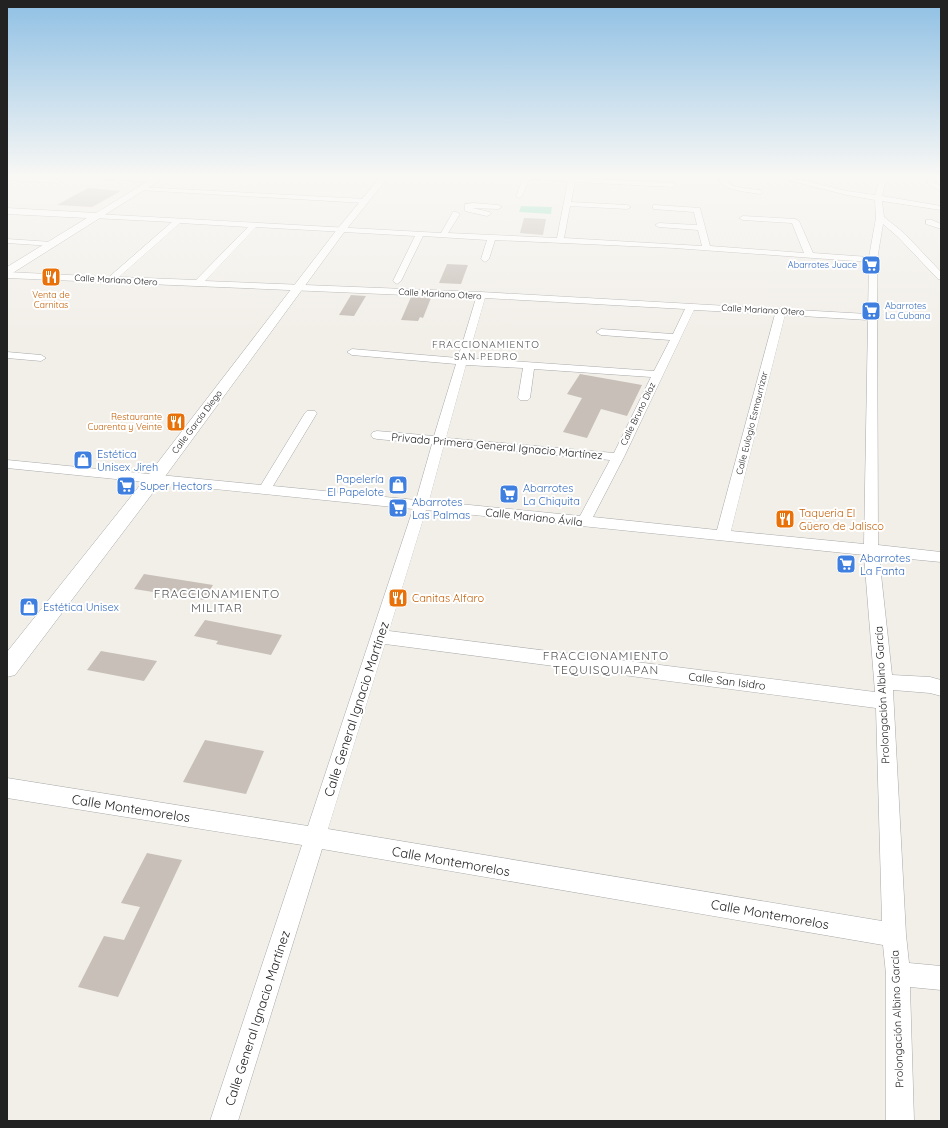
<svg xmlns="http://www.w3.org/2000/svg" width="948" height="1128" viewBox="0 0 948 1128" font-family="Quicksand,sans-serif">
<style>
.pitch{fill:#88e0be}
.building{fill:#c7bfb8}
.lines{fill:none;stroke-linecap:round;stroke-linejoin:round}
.minor-casing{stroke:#a9a9a9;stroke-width:1}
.tertiary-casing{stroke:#a9a9a9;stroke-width:1}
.minor{fill:#fff;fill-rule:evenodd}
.tertiary{fill:#fff;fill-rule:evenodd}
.labels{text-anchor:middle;stroke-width:4;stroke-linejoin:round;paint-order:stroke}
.far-shop-label{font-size:9px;fill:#366cbe;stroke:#fff;text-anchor:end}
.far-street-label{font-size:9px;fill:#222;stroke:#fff}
.far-food-label{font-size:9px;fill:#c56008;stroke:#fff}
.far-neighbourhood-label{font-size:10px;letter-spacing:1px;fill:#555;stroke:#fff}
.street-label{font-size:11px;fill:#222;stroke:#fff}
.shop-label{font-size:11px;fill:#366cbe;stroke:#fff;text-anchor:start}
.food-label{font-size:11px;fill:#c56008;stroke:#fff;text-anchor:start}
.neighbourhood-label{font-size:12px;letter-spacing:1px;fill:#555;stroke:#fff}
.near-street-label{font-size:13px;fill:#222;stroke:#fff}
</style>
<rect width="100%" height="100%" fill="#f2efe9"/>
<polygon class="pitch" points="521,206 552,207 551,214 519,212"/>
<g class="building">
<polygon points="88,188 121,191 92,207 57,205"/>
<polygon points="524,218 546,219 543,235 520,233"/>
<polygon points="447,264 468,265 461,284 439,283"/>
<polygon points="351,295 366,296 354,316 339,315"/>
<polygon points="411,297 431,298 423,318 420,317 418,321 401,320"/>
<polygon points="580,374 642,385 627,416 601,409 587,438 563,432 582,398 567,394"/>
<polygon points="144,574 213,585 204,600 134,589"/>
<polygon points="205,620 282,635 271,655 216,644 218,641 194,636"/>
<polygon points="101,651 157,661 144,681 87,670"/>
<polygon points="205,740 264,751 246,794 183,782"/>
<polygon points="147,853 182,860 118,997 78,987 104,936 124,940 140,907 121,903"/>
</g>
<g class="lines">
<g class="minor-casing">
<g id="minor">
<polygon points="91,175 155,178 158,180 155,182 89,178 89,176"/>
<path d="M 488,175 L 569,177 L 570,175 L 576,175 L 576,178 L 673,183 L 676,185 L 673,187 L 575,182 L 571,202 L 627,205 L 631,207 L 627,209 L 570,206 L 564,238 L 702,246 L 698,230 L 659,227 L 655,225 L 659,223 L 697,225 L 694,212 L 653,209 L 653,205 L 656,205 L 700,208 L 710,246 L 804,253 L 792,223 L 743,220 L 739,218 L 743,216 L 795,219 L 799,221 L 813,253 L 869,257 L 876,218 L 875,200 L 847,195 L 772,176 L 771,175 L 781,175 L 847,191 L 875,195 L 881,175 L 887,175 L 882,196 L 941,206 L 941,210 L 882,201 L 884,217 L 904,233 L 941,272 L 941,280 L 938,279 L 898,237 L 883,224 L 877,260 L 878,545 L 941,552 L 941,562 L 879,556 L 892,675 L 930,677 L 941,680 L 941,696 L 930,693 L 893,690 L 906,935 L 909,963 L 941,966 L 941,990 L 910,987 L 914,1121 L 886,1121 L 886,974 L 883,945 L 322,849 L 238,1121 L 210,1121 L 302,845 L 7,798 L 7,778 L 308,826 L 413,509 L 7,468 L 7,460 L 261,485 L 305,413 L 307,411 L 315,411 L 317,413 L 273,486 L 416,500 L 432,444 L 377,439 L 373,438 L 371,435 L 373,432 L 377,431 L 434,436 L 456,364 L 352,355 L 347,352 L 352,349 L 458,358 L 476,298 L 7,278 L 7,272 L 109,277 L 172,222 L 93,218 L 93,214 L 96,214 L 441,233 L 453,212 L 456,212 L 460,214 L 448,233 L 557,238 L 568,181 L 529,179 L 522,196 L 519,198 L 516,196 L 523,179 L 491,177 ZM 180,223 L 248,227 L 196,280 L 119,277 ZM 256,227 L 415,236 L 393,281 L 397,284 L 401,281 L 423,236 L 487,240 L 481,259 L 485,262 L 489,259 L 495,240 L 674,248 L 869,262 L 868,314 L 481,292 L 205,281 ZM 485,298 L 685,309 L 673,334 L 601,329 L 596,332 L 601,335 L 670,340 L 654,371 L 468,358 ZM 694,310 L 775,314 L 717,530 L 593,517 L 624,457 ZM 785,315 L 868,320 L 864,544 L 731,531 ZM 466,365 L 523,368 L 518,398 L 520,400 L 528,400 L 530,398 L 534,369 L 651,377 L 614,453 L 446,438 ZM 444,445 L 610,460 L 580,516 L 429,501 ZM 426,510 L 864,555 L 875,692 L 389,631 ZM 385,644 L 876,708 L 882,921 L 328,829 Z"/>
<polygon points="719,175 725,175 726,181 733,186 742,188 760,190 763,192 760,194 740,191 729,188 721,183"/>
<polygon points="927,175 933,175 933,182 941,186 941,191 928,184"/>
<polygon points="7,176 57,179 60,181 57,183 7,180"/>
<polygon points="141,187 365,199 369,201 365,203 139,190 138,189"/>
<polygon points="474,203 498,205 502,207 498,209 472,208 490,212 491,214 487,216 465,211 465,204"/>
<polygon points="926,220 932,220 941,224 941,229 926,224"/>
<polygon points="7,239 52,242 56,244 52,246 7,243"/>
<polygon points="7,352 41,355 46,358 41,361 7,358"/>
</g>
</g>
<g class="tertiary-casing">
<g id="tertiary">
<polygon points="158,175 168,175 11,274 7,275 7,267 87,218 7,214 7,208 96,213"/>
<polygon points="382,175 390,175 345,231 161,482 15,675 7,677 7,652 149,474 339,227"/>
</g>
</g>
<use href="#minor" class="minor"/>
<use href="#tertiary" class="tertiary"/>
</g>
<linearGradient id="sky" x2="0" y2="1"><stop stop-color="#8fc0e4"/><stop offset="0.53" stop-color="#f9f8f5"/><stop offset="1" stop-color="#f9f8f5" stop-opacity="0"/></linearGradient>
<rect width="948" height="333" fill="url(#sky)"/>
<defs>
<g id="supermarket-square" transform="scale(1)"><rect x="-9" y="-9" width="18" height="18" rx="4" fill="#3f7fe0" stroke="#fff"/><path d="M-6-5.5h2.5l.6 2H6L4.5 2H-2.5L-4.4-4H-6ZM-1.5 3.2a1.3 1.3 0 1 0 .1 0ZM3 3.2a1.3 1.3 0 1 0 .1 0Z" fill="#fff"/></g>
<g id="restaurant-square" transform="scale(1)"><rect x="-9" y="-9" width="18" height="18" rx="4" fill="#e8710a" stroke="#fff"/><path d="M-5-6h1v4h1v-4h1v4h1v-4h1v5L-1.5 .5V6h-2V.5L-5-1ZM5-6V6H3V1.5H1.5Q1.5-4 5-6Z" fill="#fff"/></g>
<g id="shop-square" transform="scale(1)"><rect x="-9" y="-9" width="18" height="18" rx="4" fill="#3f7fe0" stroke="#fff"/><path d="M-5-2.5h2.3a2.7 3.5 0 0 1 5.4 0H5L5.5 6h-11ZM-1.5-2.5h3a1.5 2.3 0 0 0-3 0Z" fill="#fff"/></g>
</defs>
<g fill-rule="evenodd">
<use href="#supermarket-square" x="871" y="265"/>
<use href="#restaurant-square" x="51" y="277"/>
<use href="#supermarket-square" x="871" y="311"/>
<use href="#restaurant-square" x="176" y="422"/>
<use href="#shop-square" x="83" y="460"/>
<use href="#shop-square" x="398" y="485"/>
<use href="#supermarket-square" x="126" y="486"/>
<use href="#supermarket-square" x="509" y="494"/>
<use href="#supermarket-square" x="398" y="508"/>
<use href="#restaurant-square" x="785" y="519"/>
<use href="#supermarket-square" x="846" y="564"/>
<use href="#restaurant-square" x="398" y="598"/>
<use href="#shop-square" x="29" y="607"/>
</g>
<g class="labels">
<g class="far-shop-label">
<text x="857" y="268">Abarrotes Juace</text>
<text x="885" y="309" text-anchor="start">Abarrotes<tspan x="885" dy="10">La Cubana</tspan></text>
</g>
<g class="far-street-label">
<text transform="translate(116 280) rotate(3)" y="3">Calle Mariano Otero</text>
<text transform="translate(440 294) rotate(3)" y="3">Calle Mariano Otero</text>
<text transform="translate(763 310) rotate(3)" y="3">Calle Mariano Otero</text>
<text transform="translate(638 414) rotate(-64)" y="3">Calle Bruno Díaz</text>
<text transform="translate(197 422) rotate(-53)" y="3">Calle García Diego</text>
<text transform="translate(752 423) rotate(-76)" y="3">Calle Eulogio Esmaurrizar</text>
</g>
<g class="far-food-label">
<text x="51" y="298">Venta de<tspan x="51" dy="10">Carnitas</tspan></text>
<text x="162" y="420" text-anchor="end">Restaurante<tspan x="162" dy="10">Cuarenta y Veinte</tspan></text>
</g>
<g class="far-neighbourhood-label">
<text x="486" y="348">FRACCIONAMIENTO<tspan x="486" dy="12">SAN PEDRO</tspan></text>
</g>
<g class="street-label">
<text transform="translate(497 446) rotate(5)" y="4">Privada Primera General Ignacio Martínez</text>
<text transform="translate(534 517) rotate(6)" y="4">Calle Mariano Ávila</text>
<text transform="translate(727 681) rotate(7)" y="4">Calle San Isidro</text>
<text transform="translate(882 695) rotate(-93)" y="4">Prolongación Albino García</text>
<text transform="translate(897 1019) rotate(-92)" y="4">Prolongación Albino García</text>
</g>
<g class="shop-label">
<text x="97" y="458">Estética<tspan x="97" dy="13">Unisex Jireh</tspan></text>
<text x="384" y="483" text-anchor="end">Papelería<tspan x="384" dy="13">El Papelote</tspan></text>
<text x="140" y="490">Super Hectors</text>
<text x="523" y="492">Abarrotes<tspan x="523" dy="13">La Chiquita</tspan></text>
<text x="412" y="506">Abarrotes<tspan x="412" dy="13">Las Palmas</tspan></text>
<text x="860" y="562">Abarrotes<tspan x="860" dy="13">La Fanta</tspan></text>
<text x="43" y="611">Estética Unisex</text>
</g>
<g class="food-label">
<text x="799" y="517">Taqueria El<tspan x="799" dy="13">Güero de Jalisco</tspan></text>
<text x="412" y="602">Canitas Alfaro</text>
</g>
<g class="neighbourhood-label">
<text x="217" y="598">FRACCIONAMIENTO<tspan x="217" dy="14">MILITAR</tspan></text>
<text x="606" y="660">FRACCIONAMIENTO<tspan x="606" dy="14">TEQUISQUIAPAN</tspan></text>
</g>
<g class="near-street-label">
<text transform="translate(356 709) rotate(-72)" y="5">Calle General Ignacio Martínez</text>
<text transform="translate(131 808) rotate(9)" y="5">Calle Montemorelos</text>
<text transform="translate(451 861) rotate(10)" y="5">Calle Montemorelos</text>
<text transform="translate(770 914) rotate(10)" y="5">Calle Montemorelos</text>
<text transform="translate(257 1018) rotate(-72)" y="5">Calle General Ignacio Martínez</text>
</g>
</g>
<rect width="948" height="1128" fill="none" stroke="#222222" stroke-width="16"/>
</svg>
